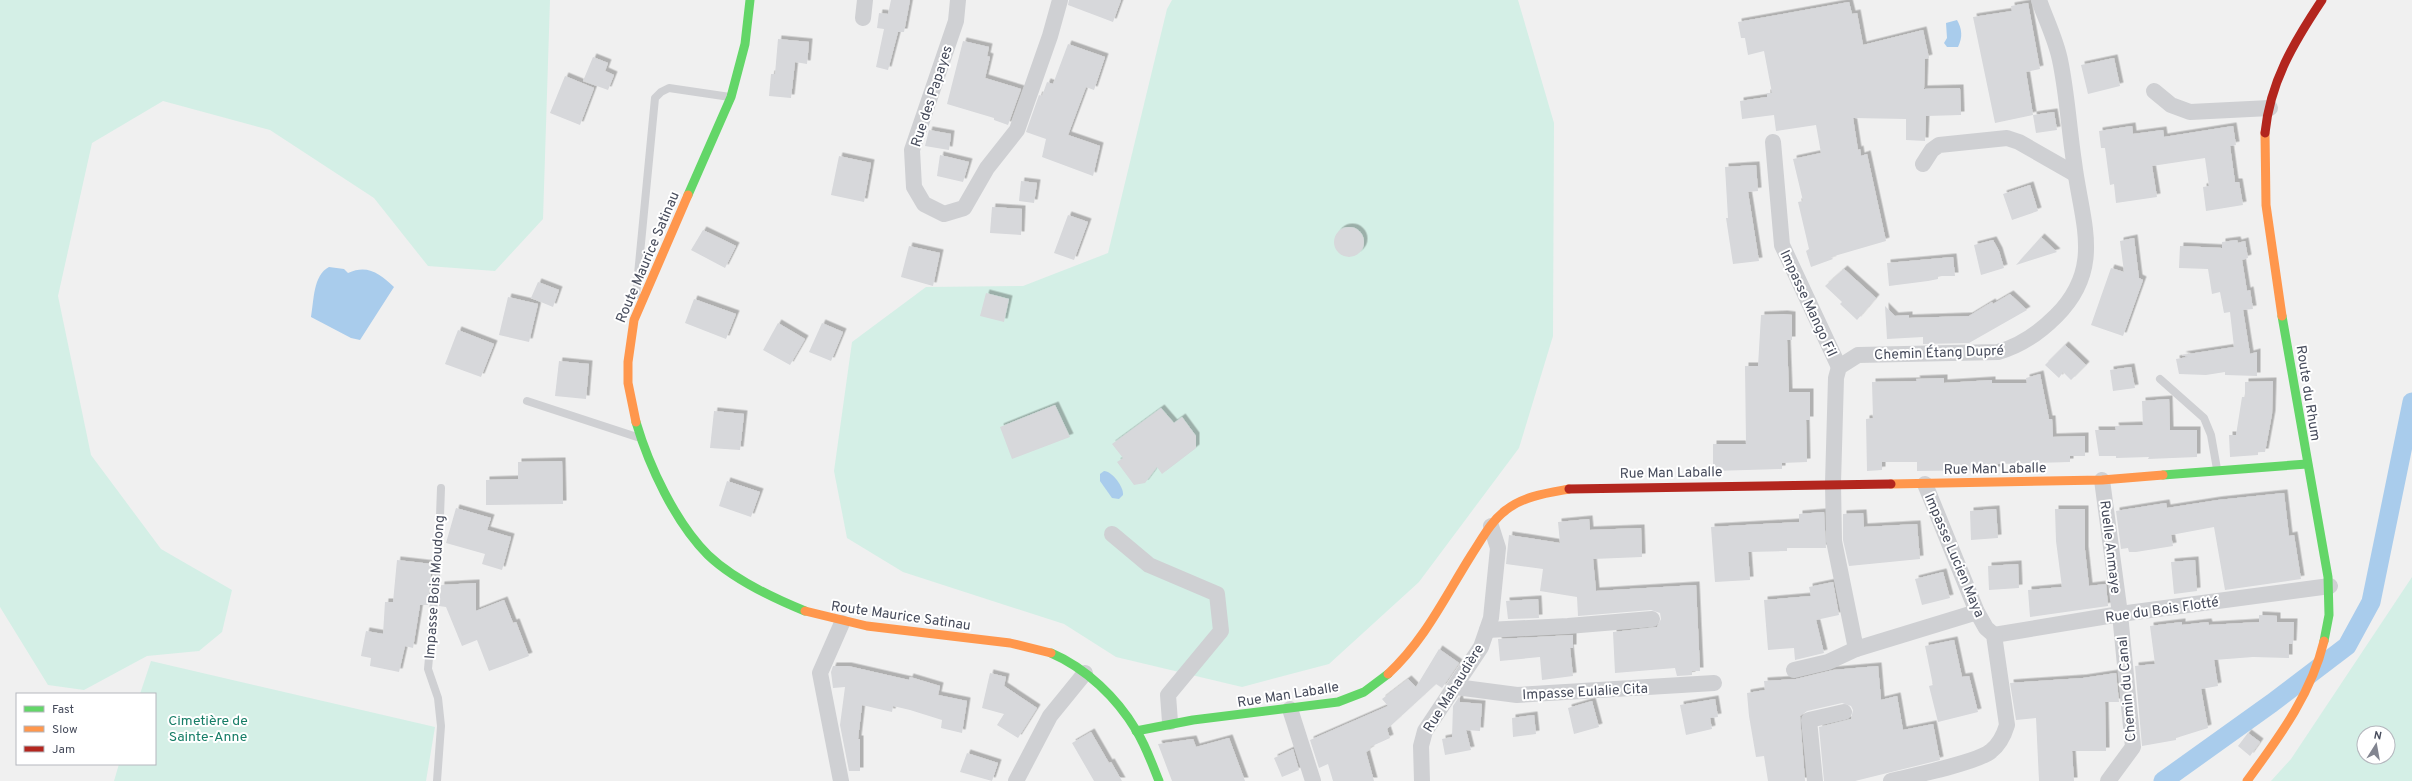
<svg xmlns="http://www.w3.org/2000/svg" width="2412" height="781" viewBox="0 0 2412 781" font-family="Overpass,sans-serif">
<style>
.green{fill:#d4efe6;fill-rule:evenodd}
.water{fill:#a9ccec}
.lines{fill:none;stroke-linecap:round;stroke-linejoin:round}
.canal{stroke:#a9ccec;stroke-width:19}
.building{fill:#d7d8db;filter:url(#shadow)}
.lane{stroke:#cfd0d3;stroke-width:8}
.street{stroke:#cfd0d3;stroke-width:16}
.fast{stroke:#63d668;stroke-width:9}
.slow{stroke:#ff974d;stroke-width:9}
.jam{stroke:#b3261e;stroke-width:9}
.labels{text-anchor:middle;stroke-width:4;stroke-linejoin:round;paint-order:stroke}
.street-label{font-size:14px;fill:#474c5c;stroke:#fff}
.park-label{font-size:14px;fill:#177e67;stroke:#fff}
</style>
<defs>
<filter id="shadow"><feDropShadow dx="3.5" dy="-3.5" stdDeviation="0" flood-color="#0004"/></filter>
</defs>
<rect width="100%" height="100%" fill="#f0f0f0"/>
<g class="green">
<polygon points="0,0 550,0 543,219 495,271 428,266 374,198 270,130 163,101 92,143 58,296 91,455 161,549 232,590 222,632 199,651 147,656 84,690 48,685 0,607"/>
<polygon points="1172,0 1518,0 1554,123 1553,336 1519,448 1419,582 1329,664 1242,687 1116,657 1064,624 903,572 847,538 834,471 852,342 926,287 1023,286 1108,253 1167,9"/>
<path d="M 2412,577 L 2412,781 L 2271,781 L 2291,759 ZM 2364,733 L 2388,733 L 2388,757 L 2364,757 Z"/>
<polygon points="151,661 435,727 426,781 114,781 119,764 155,764 155,694 140,694"/>
</g>
<g class="water">
<path d="M 1957,20 C 1962,29 1963,37 1958,47 L 1947,47 L 1944,43 L 1947,38 L 1946,23 Z"/>
<path d="M 329,267 L 344,269 L 348,273 C 368,264 380,274 394,287 L 360,340 L 351,338 L 311,317 C 314,301 313,275 329,267 Z"/>
<path d="M 1104,471 C 1112,471 1124,487 1123,495 L 1119,499 L 1112,498 L 1100,481 L 1100,474 Z"/>
</g>
<g class="lines">
<polyline class="canal" points="2163,781 2272,703 2347,646 2371,602 2412,402"/>
</g>
<g class="building">
<polygon points="891,0 910,0 904,32 898,32 888,70 876,67 884,29 877,28 879,13 888,14"/>
<polygon points="1069,0 1121,0 1113,22 1068,5"/>
<polygon points="1849,2 1852,14 1857,13 1863,45 1923,30 1929,58 1925,59 1924,89 1960,88 1961,115 1926,116 1925,141 1906,140 1906,119 1853,118 1858,150 1860,149 1861,156 1867,154 1886,241 1831,257 1833,259 1811,267 1806,251 1809,249 1798,202 1803,201 1793,159 1821,153 1816,125 1776,131 1774,115 1742,119 1740,101 1767,97 1767,93 1772,93 1764,51 1748,55 1745,38 1741,38 1738,22"/>
<polygon points="2028,3 2040,69 2026,72 2033,115 1995,123 1973,17 2012,11 2011,6"/>
<polygon points="778,39 809,42 807,64 795,62 791,98 769,96 771,74 775,74"/>
<polygon points="963,41 989,47 987,56 990,57 985,78 1021,89 1008,125 994,120 994,118 947,104"/>
<polygon points="1068,44 1105,57 1094,90 1086,87 1068,135 1100,146 1093,176 1042,157 1046,139 1026,132 1039,95 1042,96 1047,82 1053,84"/>
<polygon points="593,57 608,63 605,71 614,75 608,90 583,81"/>
<polygon points="2114,58 2120,86 2088,94 2081,65"/>
<polygon points="565,76 594,88 580,125 550,113"/>
<polygon points="2054,112 2057,130 2036,133 2033,115"/>
<polygon points="2132,126 2133,134 2163,130 2164,137 2233,126 2236,145 2230,146 2235,182 2239,182 2243,205 2206,211 2203,187 2209,186 2205,158 2152,166 2157,197 2116,203 2114,184 2110,185 2105,148 2101,148 2099,131"/>
<polygon points="929,130 951,134 949,150 925,146"/>
<polygon points="940,155 969,162 963,182 937,176"/>
<polygon points="839,156 871,163 864,202 831,195"/>
<polygon points="1756,165 1758,191 1748,192 1759,261 1733,264 1726,218 1728,218 1725,167"/>
<polygon points="1021,181 1037,183 1034,203 1019,201"/>
<polygon points="2030,185 2038,211 2012,220 2003,194"/>
<polygon points="992,207 1022,209 1021,235 990,233"/>
<polygon points="1068,215 1088,222 1074,260 1054,253"/>
<circle cx="1349" cy="242" r="15"/>
<polygon points="703,230 736,246 725,268 691,250"/>
<polygon points="2041,237 2057,252 2016,265 2034,245"/>
<polygon points="2134,238 2139,278 2143,280 2123,336 2091,325 2111,268 2124,272 2120,241"/>
<polygon points="1993,240 1999,251 2004,268 1981,275 1974,245"/>
<polygon points="2237,240 2238,243 2245,241 2248,258 2242,260 2247,291 2250,290 2253,309 2243,310 2250,354 2257,352 2257,376 2225,375 2225,372 2206,375 2179,374 2176,359 2188,357 2182,355 2234,347 2230,312 2224,313 2220,292 2212,294 2208,269 2179,268 2180,246 2222,248 2222,242"/>
<polygon points="909,246 940,253 933,286 901,277"/>
<polygon points="1953,257 1955,276 1938,276 1938,279 1928,281 1889,286 1887,263"/>
<polygon points="1844,269 1876,298 1857,320 1840,304 1842,302 1825,286"/>
<polygon points="538,282 559,290 553,307 531,298"/>
<polygon points="986,293 1009,299 1004,322 980,316"/>
<polygon points="2010,294 2027,310 1969,343 1923,344 1923,337 1887,339 1885,306 1895,316 1909,315 1909,318 1969,316 1992,302 1993,304"/>
<polygon points="508,297 538,304 529,342 499,335"/>
<polygon points="694,299 736,314 726,339 685,323"/>
<polygon points="1784,314 1792,315 1792,340 1787,340 1789,392 1810,392 1810,420 1806,420 1807,462 1782,463 1782,469 1713,471 1713,444 1746,444 1745,366 1758,366 1761,315"/>
<polygon points="778,323 805,339 790,365 763,350"/>
<polygon points="822,323 843,332 831,361 809,352"/>
<polygon points="458,330 494,344 481,377 445,364"/>
<polygon points="2065,345 2086,365 2071,380 2063,372 2059,378 2045,365"/>
<polygon points="559,361 589,364 586,399 555,396"/>
<polygon points="2131,367 2135,388 2113,391 2110,370"/>
<polygon points="2040,374 2049,419 2052,419 2053,437 2085,436 2085,456 2070,456 2070,462 1998,464 1998,470 1917,471 1917,462 1882,462 1882,470 1867,471 1866,419 1873,418 1872,382 1917,381 1916,379 1944,378 1944,383 1992,380 1992,383 2027,383 2026,378"/>
<polygon points="2273,381 2272,414 2265,452 2258,452 2258,455 2230,457 2229,435 2236,435 2242,397 2245,397 2245,382"/>
<polygon points="2169,399 2170,430 2197,430 2197,457 2148,459 2149,457 2116,458 2116,456 2099,456 2095,430 2116,430 2115,426 2143,425 2142,401"/>
<polygon points="1055,405 1070,437 1012,459 1000,427"/>
<polygon points="1161,408 1174,423 1182,417 1196,436 1196,448 1162,474 1157,467 1145,483 1134,485 1117,462 1123,458 1112,444"/>
<polygon points="714,411 744,414 740,450 710,448"/>
<polygon points="562,461 563,504 486,505 486,480 518,479 518,462"/>
<polygon points="727,481 760,492 751,517 719,506"/>
<polygon points="2284,493 2289,536 2294,535 2301,579 2225,590 2214,527 2171,535 2173,546 2136,552 2129,552 2128,548 2121,549 2116,511 2166,503 2167,508 2218,500"/>
<polygon points="456,508 491,518 487,530 511,537 502,570 482,564 485,554 446,543"/>
<polygon points="1996,509 1998,538 1971,540 1970,511"/>
<polygon points="2055,509 2085,509 2085,550 2089,586 2106,584 2108,606 2030,617 2028,590 2062,587 2056,541"/>
<polygon points="1824,512 1826,548 1787,548 1787,551 1748,552 1750,580 1715,582 1711,527 1799,522 1799,514"/>
<polygon points="1863,513 1864,527 1917,524 1920,559 1849,566 1843,540 1843,514"/>
<polygon points="1589,519 1590,530 1641,528 1642,557 1593,559 1596,591 1696,585 1700,671 1692,671 1692,675 1677,676 1675,668 1615,673 1613,632 1657,627 1661,619 1660,613 1651,610 1578,616 1577,597 1540,591 1543,569 1506,564 1509,535 1560,543 1558,522"/>
<polygon points="397,560 432,564 428,605 420,605 413,648 405,646 399,672 370,666 371,658 361,656 366,631 383,634 385,602 393,602"/>
<polygon points="2195,560 2197,591 2174,594 2171,562"/>
<polygon points="2018,564 2019,588 1989,590 1988,566"/>
<polygon points="1943,572 1950,598 1922,605 1915,579"/>
<polygon points="1833,582 1839,615 1816,620 1824,653 1795,660 1794,648 1768,650 1764,600 1811,596 1809,587"/>
<polygon points="476,583 476,611 504,600 513,623 516,622 529,656 489,671 477,640 462,646 446,607 439,606 441,585"/>
<polygon points="1538,599 1539,618 1508,619 1506,601"/>
<polygon points="2259,615 2277,616 2277,622 2294,622 2293,644 2289,644 2289,658 2253,657 2214,660 2218,686 2201,689 2208,728 2176,738 2176,740 2142,746 2135,666 2155,664 2150,626 2182,622 2182,625 2208,622 2209,625 2259,622"/>
<polygon points="1573,635 1573,648 1570,648 1573,676 1542,680 1540,657 1500,661 1498,639"/>
<polygon points="1954,640 1962,677 1969,676 1978,712 1938,722 1929,686 1933,685 1925,646"/>
<polygon points="1439,649 1459,663 1442,688 1436,684 1387,729 1390,738 1370,747 1371,749 1366,752 1374,781 1333,781 1328,764 1319,768 1310,740 1388,706 1382,699 1408,679 1416,687"/>
<polygon points="833,666 848,666 909,680 910,677 940,686 938,695 967,701 962,733 941,728 942,720 910,710 893,706 892,712 862,705 858,739 860,739 860,771 849,771 840,725 845,687 833,688 831,672"/>
<polygon points="1878,666 1881,700 1897,696 1903,730 1933,724 1940,760 1855,781 1824,781 1819,727 1851,719 1853,710 1851,706 1842,703 1807,711 1800,716 1805,781 1768,781 1764,756 1756,757 1749,716 1747,693 1765,690 1764,681 1796,679 1833,670"/>
<polygon points="990,673 1006,677 1004,686 1037,708 1018,738 997,725 1004,714 982,708"/>
<polygon points="2116,673 2119,702 2105,702 2106,751 2072,751 2074,781 2039,781 2036,718 2016,720 2010,683 2083,678"/>
<polygon points="1459,697 1460,702 1482,704 1480,731 1466,730 1471,750 1445,755 1442,739 1452,737 1453,706"/>
<polygon points="1715,699 1718,717 1710,718 1712,729 1686,735 1680,705"/>
<polygon points="1592,701 1599,727 1574,734 1568,708"/>
<polygon points="1534,715 1536,734 1513,737 1512,718"/>
<polygon points="1091,732 1109,763 1111,762 1122,781 1094,781 1072,743"/>
<polygon points="2248,733 2260,742 2250,756 2238,746"/>
<polygon points="1229,738 1245,781 1172,781 1158,744 1193,739 1196,747"/>
<polygon points="1293,749 1299,770 1282,777 1274,758"/>
<polygon points="967,753 998,763 992,781 960,772"/>
</g>
<g class="lines">
<g class="lane">
<polyline points="636,295 655,98 661,92 669,88 730,97"/>
<polyline points="2160,379 2204,418 2211,435 2217,469"/>
<polyline points="527,401 637,437"/>
<polyline points="437,781 441,726 438,698 428,669 439,544 441,488"/>
</g>
<g class="street">
<polyline points="958,0 956,21 912,150 914,187 924,204 944,214 964,208 987,168 1017,130 1050,36 1060,0"/>
<polyline points="863,18 865,0"/>
<polyline points="2154,91 2171,105 2190,112 2270,108"/>
<polyline points="1773,142 1782,245 1839,367"/>
<polyline points="1923,164 1932,150 1939,145 2007,138 2019,142 2075,174"/>
<polyline points="2102,480 2120,614 2133,747 2108,781"/>
<polyline points="1112,534 1149,565 1217,594 1221,631 1168,695 1170,722"/>
<polyline points="1487,630 1568,626 1652,619"/>
<polyline points="1994,635 2120,614 2330,586"/>
<path d="M 1856,649 L 1834,541 L 1833,483 L 1836,378 L 1839,367 L 1858,355 L 1998,352 C 2020,346 2040,332 2056,316 C 2105,267 2081,221 2074,162 C 2069,129 2067,93 2060,60 C 2056,40 2046,20 2039,0"/>
<polyline points="1794,670 1828,662 1856,649 1977,612"/>
<polyline points="1456,687 1517,695 1714,683"/>
<polyline points="1290,709 1313,781"/>
<polyline points="841,781 820,673 842,623"/>
<polyline points="1016,781 1050,716 1085,673"/>
<polyline points="1422,781 1421,746 1425,731 1481,647 1491,618 1498,548 1491,526"/>
<polyline points="1815,781 1809,720 1844,712"/>
<path d="M 1891,781 C 1912,776 1979,762 1991,751 C 2000,744 2004,735 2007,725 L 1994,635 L 1986,628 L 1977,612 L 1925,484"/>
</g>
<g class="fast">
<polyline points="688,195 731,97 745,44 750,0"/>
<polyline points="2282,316 2328,577 2329,615 2324,641"/>
<path d="M 636,422 C 649,466 675,522 708,555 C 733,579 773,598 805,611"/>
<polyline points="2163,475 2307,464"/>
<path d="M 1051,653 C 1086,668 1117,698 1136,730 C 1146,746 1152,764 1159,781"/>
<polyline points="1136,731 1193,720 1338,702 1364,692 1388,674"/>
</g>
<g class="slow">
<polyline points="2265,133 2266,205 2282,316"/>
<polyline points="636,422 628,383 628,362 634,320 688,195"/>
<polyline points="1891,484 2102,480 2163,475"/>
<polyline points="805,611 867,626 1010,643 1051,653"/>
<path d="M 1388,674 C 1425,640 1446,595 1472,554 C 1482,539 1491,521 1506,510 C 1524,496 1547,493 1569,489"/>
<path d="M 2247,781 C 2279,737 2311,695 2324,641"/>
</g>
<g class="jam">
<path d="M 2265,133 C 2270,82 2294,42 2322,0"/>
<polyline points="1569,489 1891,484"/>
</g>
</g>
<g class="labels">
<g class="street-label">
<text transform="translate(931 96) rotate(-72)" y="5">Rue des Papayes</text>
<text transform="translate(647 257) rotate(-67)" y="5">Route Maurice Satinau</text>
<text transform="translate(1809 303) rotate(65)" y="5">Impasse Mango Fil</text>
<text transform="translate(1939 352) rotate(-2)" y="5">Chemin Étang Dupré</text>
<text transform="translate(2309 393) rotate(81)" y="5">Route du Rhum</text>
<text transform="translate(1995 468) rotate(-1)" y="5">Rue Man Laballe</text>
<text transform="translate(1671 472) rotate(-1)" y="5">Rue Man Laballe</text>
<text transform="translate(2111 547) rotate(83)" y="5">Ruelle Anmaye</text>
<text transform="translate(1955 555) rotate(67)" y="5">Impasse Lucien Maya</text>
<text transform="translate(434 587) rotate(-86)" y="5">Impasse Bois Moudong</text>
<text transform="translate(2162 609) rotate(-8)" y="5">Rue du Bois Flotté</text>
<text transform="translate(901 615) rotate(8)" y="5">Route Maurice Satinau</text>
<text transform="translate(1453 688) rotate(-58)" y="5">Rue Mahaudière</text>
<text transform="translate(2126 689) rotate(-95)" y="5">Chemin du Canal</text>
<text transform="translate(1585 691) rotate(-3)" y="5">Impasse Eulalie Cita</text>
<text transform="translate(1288 694) rotate(-9)" y="5">Rue Man Laballe</text>
</g>
<g class="park-label">
<text x="208" y="725">Cimetière de<tspan x="208" dy="16">Sainte-Anne</tspan></text>
</g>
</g>
<rect x="16" y="693" width="140" height="72" fill="#ffffff" stroke="#b5b7be"/>
<rect x="24" y="706" width="20" height="6" fill="#63d668" stroke="#b5b7be"/>
<text x="52" y="713" font-size="12" fill="#474c5c">Fast</text>
<rect x="24" y="726" width="20" height="6" fill="#ff974d" stroke="#b5b7be"/>
<text x="52" y="733" font-size="12" fill="#474c5c">Slow</text>
<rect x="24" y="746" width="20" height="6" fill="#b3261e" stroke="#b5b7be"/>
<text x="52" y="753" font-size="12" fill="#474c5c">Jam</text>
<g transform="translate(2376 745) rotate(11)"><circle r="19" fill="#ffffff" stroke="#b5b7be"/>
<path d="M0-3L7 15L0 10L-7 15Z" fill="#828590"/>
<text y="-6" font-size="11" font-weight="bold" text-anchor="middle" fill="#474c5c">N</text>
</g>
</svg>
